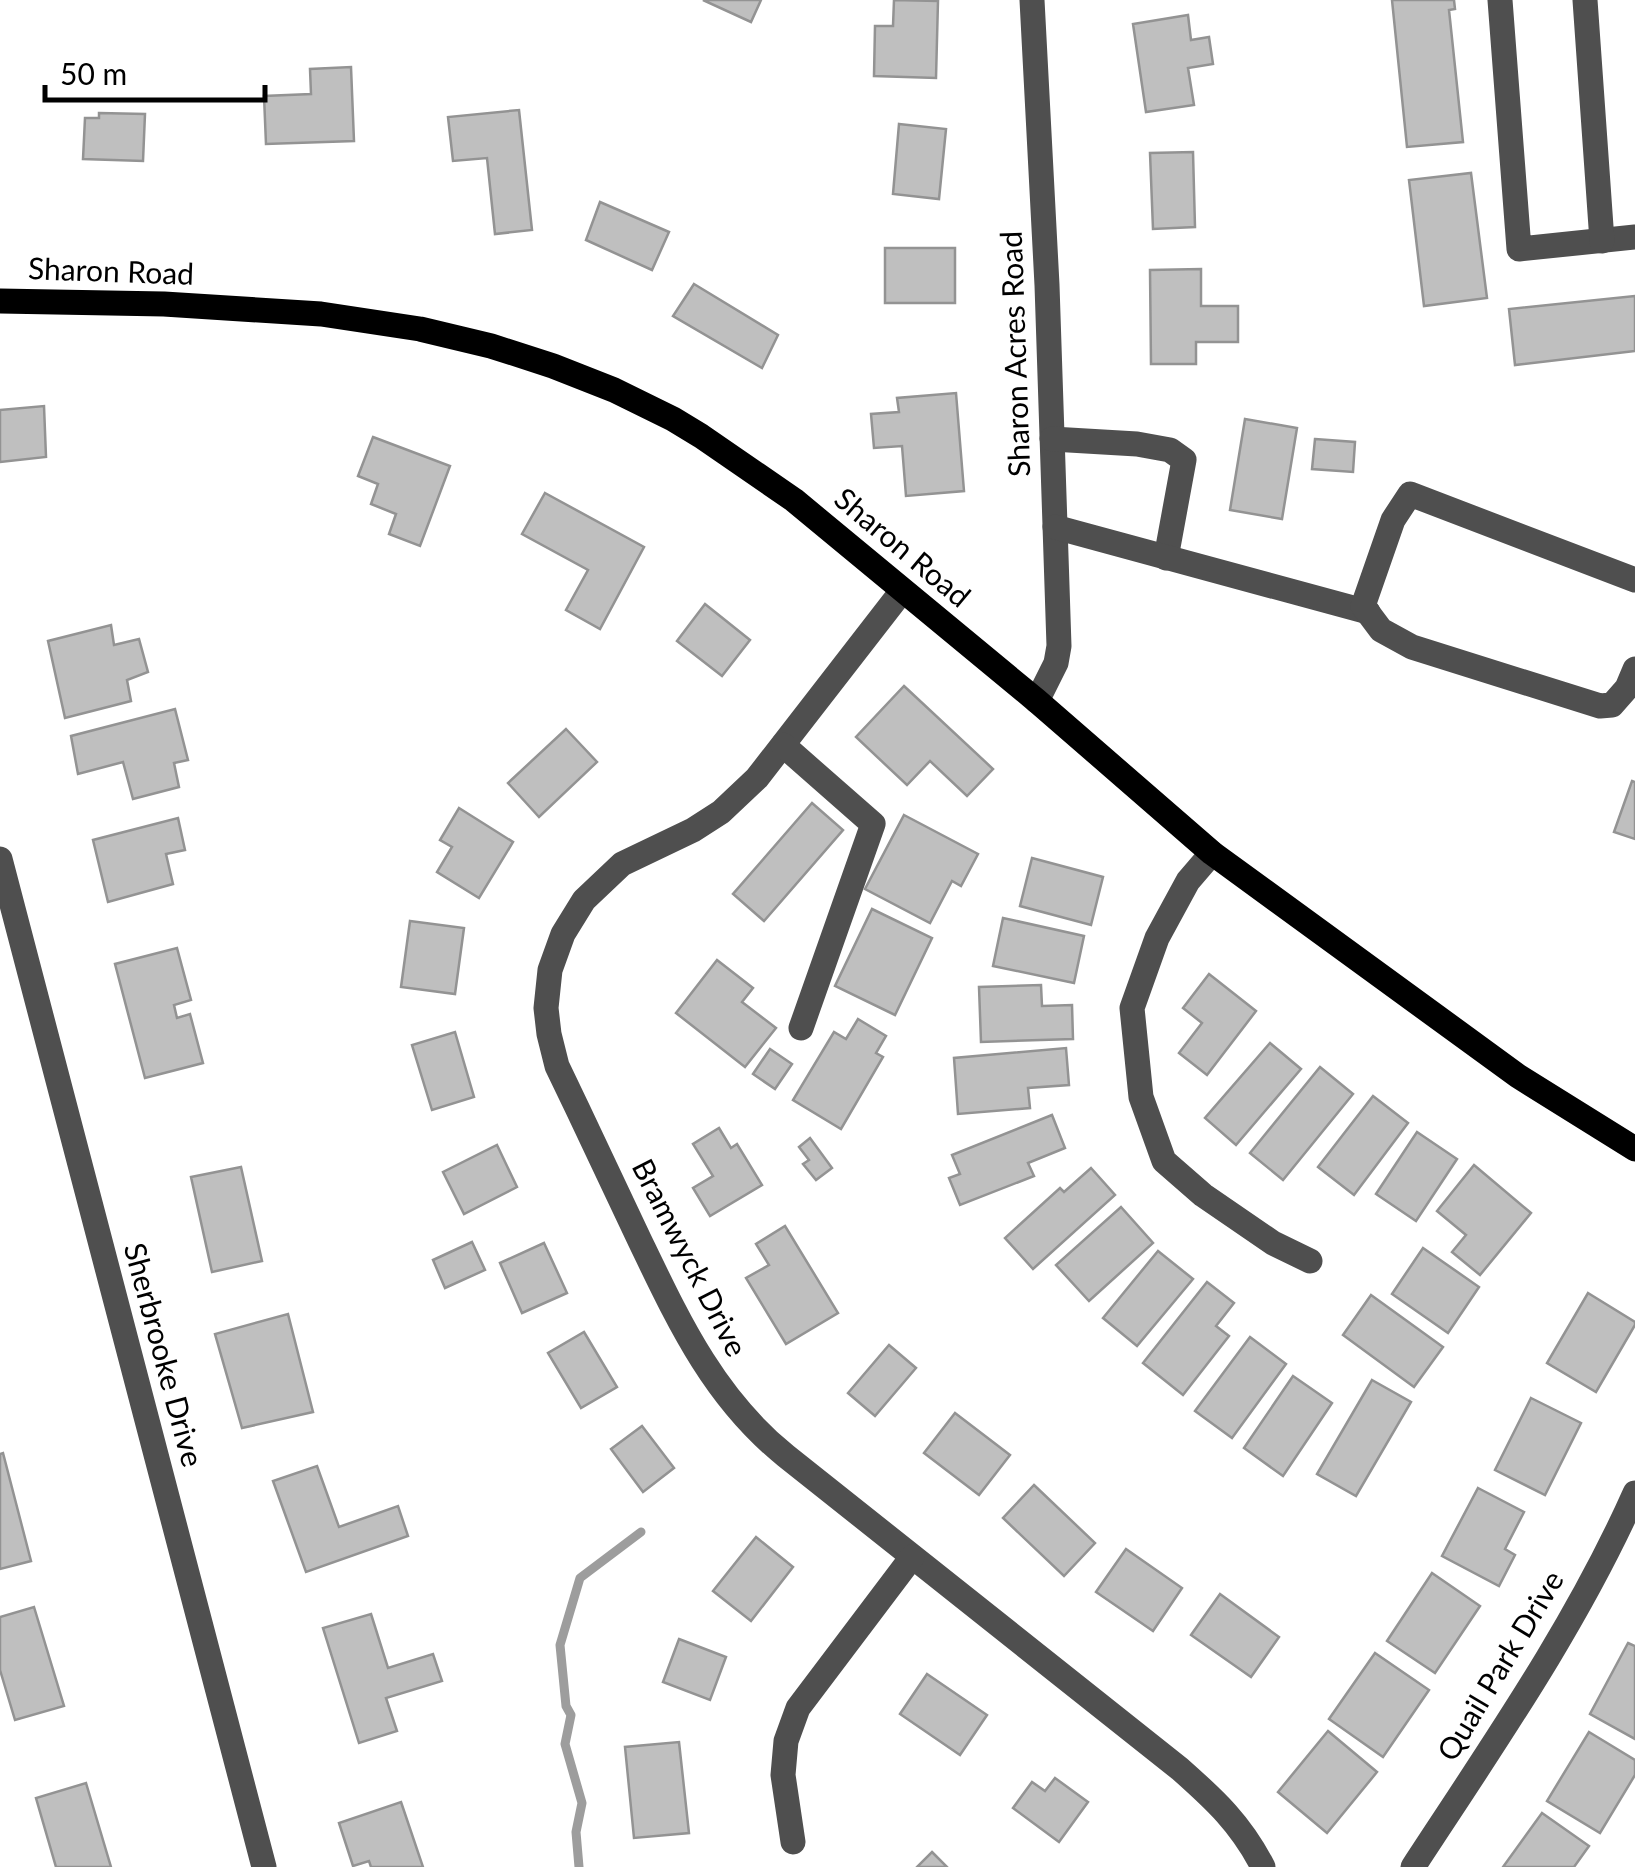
<svg xmlns="http://www.w3.org/2000/svg" width="1635" height="1867" viewBox="0 0 1635 1867" font-family="Lato,sans-serif">
<style>
.lines{fill:none;stroke-linecap:round;stroke-linejoin:round}
.stream{stroke:#9d9d9d;stroke-width:9}
.building{fill:#bfbfbf;stroke:#939393;stroke-width:2.5}
.minor{stroke:#4f4f4f;stroke-width:25}
.major{stroke:#000;stroke-width:25}
.labels{text-anchor:middle;stroke-width:10;stroke-linejoin:round;paint-order:stroke}
.street-label{font-size:30px;fill:#000;stroke:#fff}
</style>
<rect width="100%" height="100%" fill="#fff"/>
<g class="lines">
<polyline class="stream" points="579,1867 576,1832 582,1803 565,1744 571,1715 566,1706 560,1645 580,1578 641,1532"/>
</g>
<g class="building">
<polygon points="703,0 761,0 751,22"/>
<polygon points="894,0 938,1 936,78 874,76 875,26 893,26"/>
<polygon points="1392,0 1454,0 1455,9 1449,10 1463,142 1407,147"/>
<polygon points="1188,15 1191,40 1209,37 1213,64 1188,68 1194,105 1146,112 1133,24"/>
<polygon points="351,67 354,141 266,144 264,96 311,94 310,69"/>
<polygon points="519,110 532,230 495,234 487,158 453,161 448,117"/>
<polygon points="99,113 145,114 143,161 83,159 85,118 99,118"/>
<polygon points="899,124 946,129 939,199 893,194"/>
<polygon points="1193,152 1195,227 1153,229 1150,153"/>
<polygon points="1471,173 1487,298 1424,306 1409,180"/>
<polygon points="600,202 669,232 652,270 586,240"/>
<rect x="885" y="248" width="70" height="55"/>
<polygon points="1201,269 1201,306 1238,306 1238,342 1196,342 1196,364 1151,364 1150,270"/>
<polygon points="694,284 778,335 762,368 673,316"/>
<polygon points="1635,296 1635,351 1515,365 1509,309"/>
<polygon points="956,393 964,491 906,496 902,446 874,448 871,414 899,412 897,398"/>
<polygon points="44,406 46,457 0,462 0,410"/>
<polygon points="1245,419 1297,428 1282,519 1230,510"/>
<polygon points="373,437 450,466 420,546 389,534 396,514 371,504 378,484 358,476"/>
<polygon points="1315,439 1355,442 1353,472 1312,469"/>
<polygon points="545,493 644,547 600,629 566,610 588,570 522,534"/>
<polygon points="705,604 750,640 722,676 677,641"/>
<polygon points="111,625 114,645 139,639 148,672 127,680 131,701 65,718 48,641"/>
<polygon points="904,686 993,769 967,796 930,761 907,785 856,737"/>
<polygon points="175,709 188,760 174,763 179,787 133,799 123,762 78,774 71,736"/>
<polygon points="566,729 597,762 539,817 508,783"/>
<polygon points="1632,781 1635,782 1635,839 1614,832"/>
<polygon points="812,803 843,830 764,921 733,894"/>
<polygon points="459,808 513,842 479,898 437,872 452,847 440,840"/>
<polygon points="904,815 978,854 961,886 952,881 930,923 865,889"/>
<polygon points="178,818 185,850 166,854 173,884 108,902 93,840"/>
<polygon points="1032,858 1103,877 1091,925 1020,906"/>
<polygon points="872,909 932,938 895,1015 835,986"/>
<polygon points="1003,918 1084,936 1074,983 993,966"/>
<polygon points="410,921 464,928 455,994 401,987"/>
<polygon points="177,948 191,1000 174,1005 177,1018 190,1014 203,1063 145,1078 115,964"/>
<polygon points="717,960 753,988 742,1002 776,1028 745,1067 676,1013"/>
<polygon points="1209,974 1256,1011 1207,1075 1179,1053 1202,1023 1183,1008"/>
<polygon points="1041,985 1042,1006 1072,1005 1073,1039 981,1042 979,987"/>
<polygon points="858,1019 886,1036 876,1053 883,1057 841,1129 793,1100 834,1032 846,1039"/>
<polygon points="455,1032 474,1097 432,1110 412,1045"/>
<polygon points="1270,1043 1301,1069 1236,1145 1205,1118"/>
<polygon points="1066,1048 1069,1085 1028,1088 1030,1108 958,1114 954,1058"/>
<polygon points="770,1049 792,1064 775,1089 753,1074"/>
<polygon points="1320,1067 1353,1094 1283,1180 1250,1153"/>
<polygon points="1373,1096 1408,1123 1354,1195 1318,1167"/>
<polygon points="1052,1115 1065,1148 1028,1163 1034,1176 960,1205 949,1178 960,1174 952,1155"/>
<polygon points="719,1128 731,1148 737,1144 762,1185 710,1216 693,1188 713,1176 693,1144"/>
<polygon points="1417,1132 1457,1159 1416,1221 1376,1194"/>
<polygon points="810,1138 832,1168 816,1180 803,1164 809,1160 799,1147"/>
<polygon points="497,1145 517,1187 464,1214 443,1172"/>
<polygon points="1474,1165 1531,1213 1480,1275 1452,1252 1466,1235 1437,1211"/>
<polygon points="241,1167 262,1261 212,1272 191,1177"/>
<polygon points="1091,1168 1115,1195 1033,1269 1005,1238 1060,1188 1064,1192"/>
<polygon points="1121,1207 1153,1243 1089,1301 1056,1265"/>
<polygon points="785,1226 838,1313 786,1344 746,1278 769,1265 756,1244"/>
<polygon points="472,1242 485,1270 445,1288 433,1260"/>
<polygon points="544,1243 567,1293 522,1313 500,1263"/>
<polygon points="1423,1248 1479,1287 1448,1333 1392,1294"/>
<polygon points="1158,1251 1193,1279 1137,1346 1103,1318"/>
<polygon points="1207,1282 1234,1303 1216,1326 1229,1336 1183,1395 1143,1363"/>
<polygon points="1588,1293 1635,1322 1635,1325 1596,1392 1547,1363"/>
<polygon points="1371,1295 1443,1347 1414,1387 1343,1335"/>
<polygon points="288,1314 313,1412 242,1428 215,1334"/>
<polygon points="584,1332 617,1387 581,1408 548,1353"/>
<polygon points="1250,1337 1286,1364 1232,1438 1195,1411"/>
<polygon points="889,1345 916,1368 875,1416 848,1393"/>
<polygon points="1293,1376 1332,1403 1283,1476 1244,1448"/>
<polygon points="1372,1380 1411,1402 1356,1496 1317,1474"/>
<polygon points="1531,1398 1581,1423 1545,1495 1495,1470"/>
<polygon points="955,1413 1010,1455 979,1495 924,1453"/>
<polygon points="642,1426 674,1468 643,1492 611,1449"/>
<polygon points="3,1453 31,1561 0,1569 0,1454"/>
<polygon points="317,1466 339,1527 398,1506 408,1536 306,1572 273,1481"/>
<polygon points="1034,1485 1095,1543 1064,1576 1003,1518"/>
<polygon points="1478,1488 1524,1512 1505,1549 1515,1555 1499,1586 1442,1556"/>
<polygon points="756,1537 793,1567 751,1621 713,1591"/>
<polygon points="1126,1549 1182,1588 1153,1631 1096,1592"/>
<polygon points="1432,1573 1480,1606 1435,1673 1387,1641"/>
<polygon points="1220,1594 1279,1637 1251,1677 1191,1635"/>
<polygon points="34,1607 64,1706 15,1720 0,1670 0,1617"/>
<polygon points="371,1614 388,1668 433,1654 442,1681 386,1698 397,1731 359,1743 323,1628"/>
<polygon points="679,1639 726,1657 710,1700 663,1682"/>
<polygon points="1628,1643 1635,1646 1635,1739 1590,1714"/>
<polygon points="1375,1653 1429,1690 1383,1757 1329,1719"/>
<polygon points="927,1674 987,1715 960,1755 900,1714"/>
<polygon points="1328,1731 1377,1772 1327,1833 1278,1792"/>
<polygon points="1589,1732 1635,1760 1635,1775 1600,1833 1547,1801"/>
<polygon points="679,1742 689,1833 634,1838 625,1747"/>
<polygon points="1055,1778 1088,1802 1059,1842 1013,1808 1032,1782 1045,1791"/>
<polygon points="86,1783 111,1867 56,1867 36,1798"/>
<polygon points="401,1802 423,1867 371,1867 369,1861 353,1866 339,1823"/>
<polygon points="1542,1813 1589,1846 1574,1867 1503,1867"/>
<polygon points="932,1852 947,1867 917,1867"/>
</g>
<g class="lines">
<g class="minor">
<polyline points="1032,0 1047,285 1059,646 1056,663 1037,701"/>
<polyline points="1500,0 1519,249 1635,237"/>
<polyline points="1585,0 1602,241"/>
<polyline points="1052,439 1137,444 1170,450 1184,460 1166,558"/>
<polyline points="1055,527 1368,612"/>
<polyline points="1635,580 1410,494 1393,520 1363,606 1381,630 1412,647 1600,706 1612,705 1627,688 1635,669"/>
<path d="M 902,591 L 757,778 L 721,812 L 693,830 L 622,864 L 584,900 L 563,934 L 550,970 L 546,1008 L 549,1034 L 557,1066 C 585,1124 612,1182 640,1241 C 679,1322 714,1398 786,1456 L 1180,1769 C 1215,1800 1241,1824 1263,1867"/>
<polyline points="783,745 873,824 801,1028"/>
<polyline points="1212,853 1188,881 1157,938 1132,1008 1141,1097 1164,1161 1203,1195 1273,1243 1310,1261"/>
<polyline points="0,859 264,1867"/>
<polyline points="793,1842 783,1775 786,1741 798,1708 912,1557"/>
<path d="M 1413,1867 C 1492,1746 1576,1626 1635,1493"/>
</g>
<polyline class="major" points="0,301 164,304 321,314 420,329 491,346 553,366 614,390 673,419 701,436 794,500 1037,701 1212,853 1518,1076 1635,1149"/>
</g>
<g class="labels">
<g class="street-label">
<text transform="translate(111 272) rotate(2)" y="10">Sharon Road</text>
<text transform="translate(1016 354) rotate(-92)" y="10">Sharon Acres Road</text>
<text transform="translate(902 548) rotate(40)" y="10">Sharon Road</text>
<text transform="translate(689 1258) rotate(63)" y="10">Bramwyck Drive</text>
<text transform="translate(163 1355) rotate(75)" y="10">Sherbrooke Drive</text>
<text transform="translate(1501 1666) rotate(-59)" y="10">Quail Park Drive</text>
</g>
</g>
<path d="M45 85v15h220v-15" fill="none" stroke="#000000" stroke-width="5"/>
<text x="60" y="85" font-size="30" fill="#000000" stroke="#ffffff" stroke-width="8" paint-order="stroke">50 m</text>
</svg>
